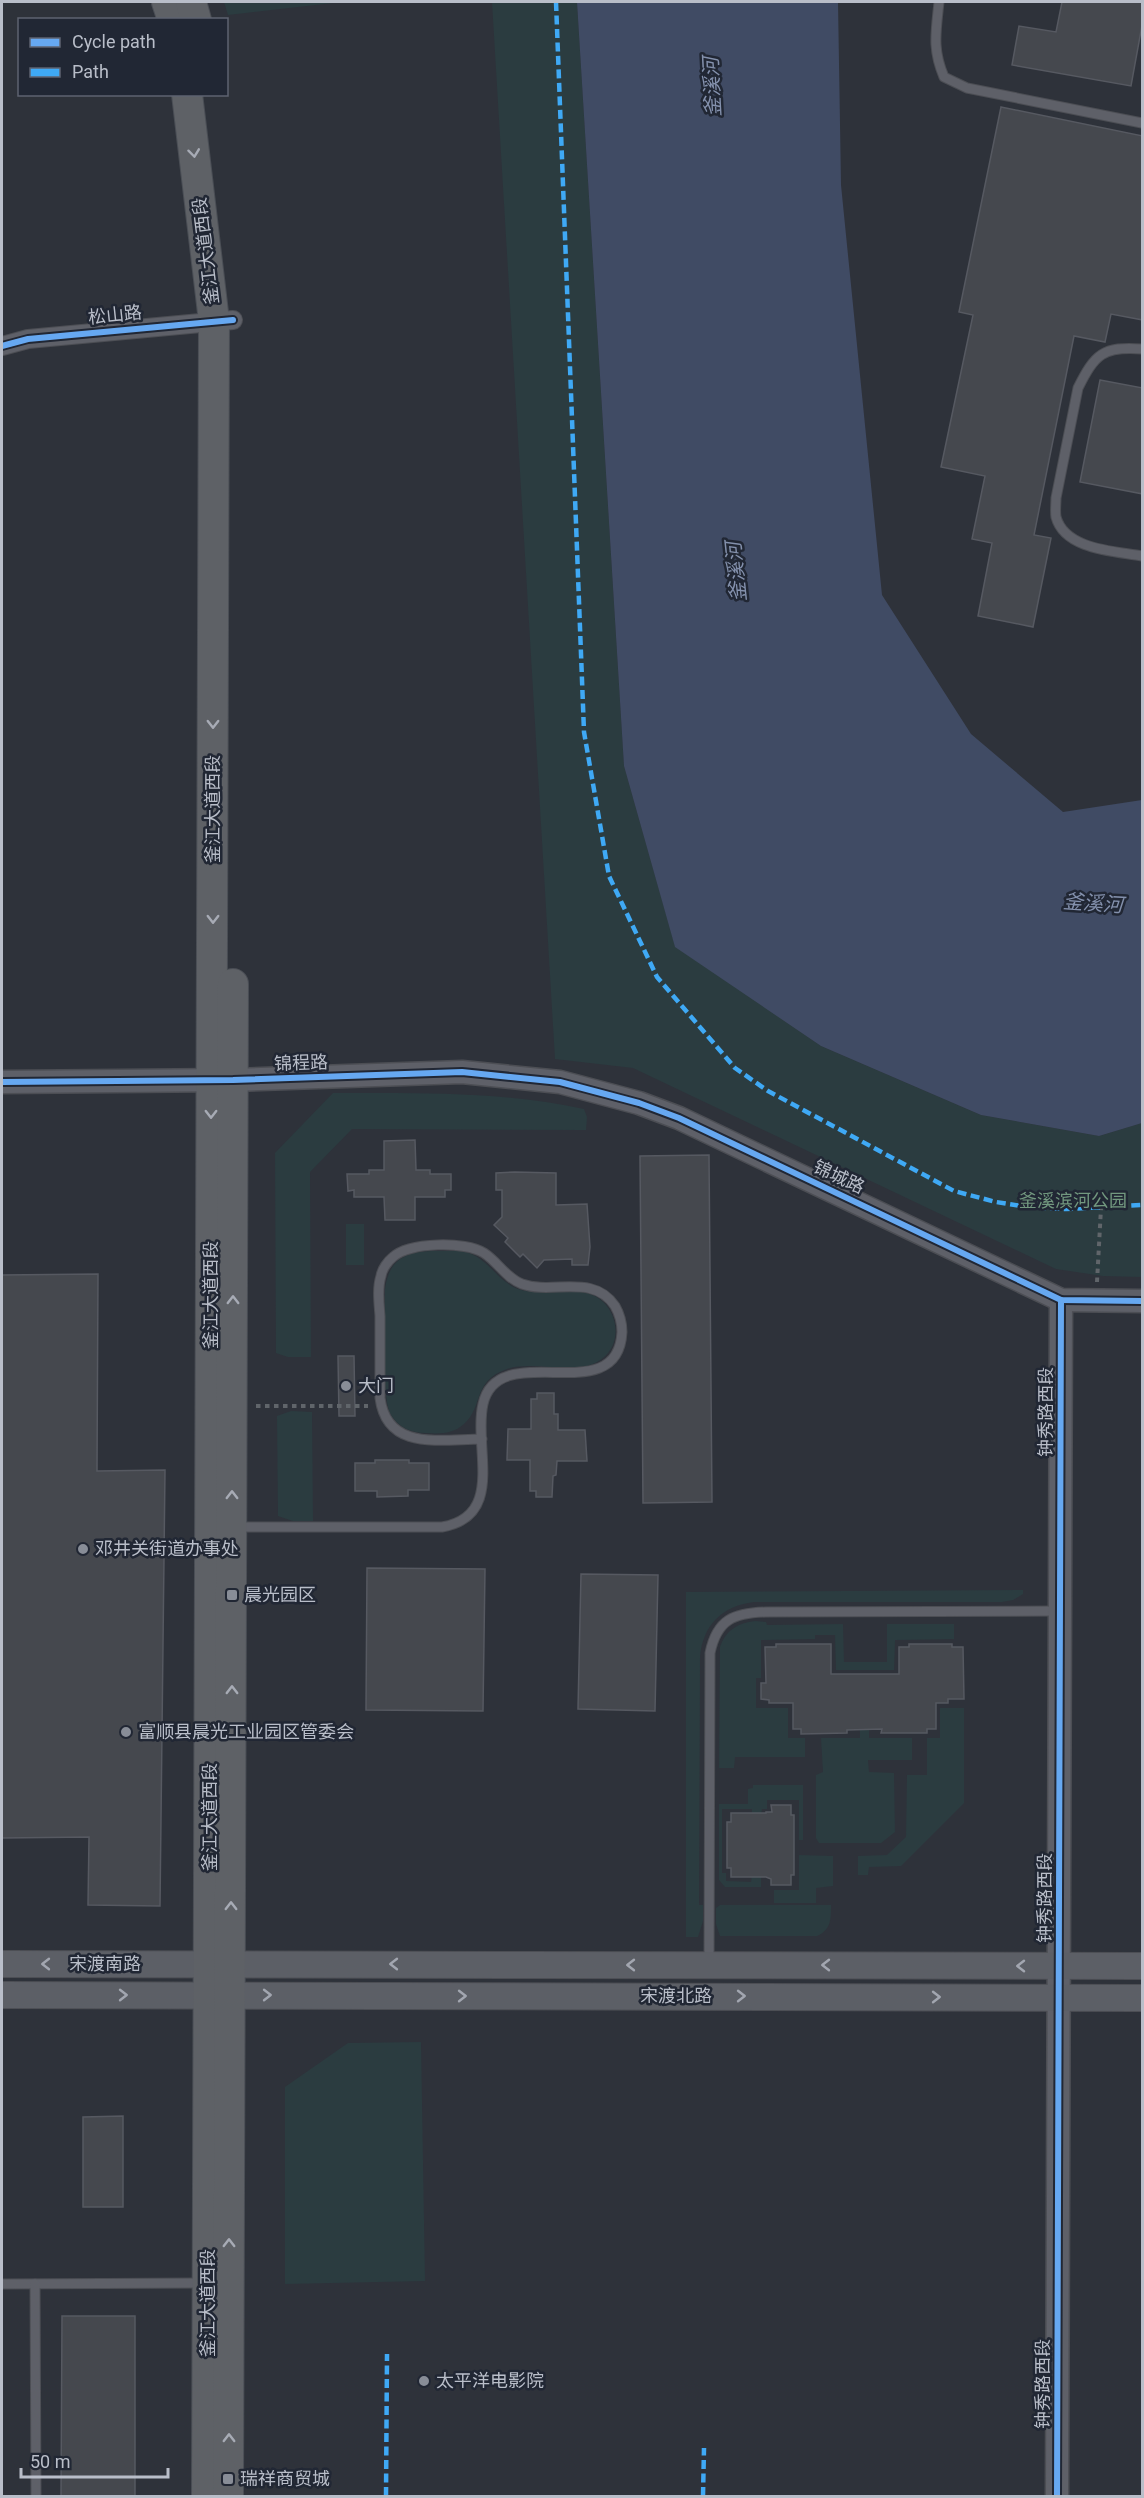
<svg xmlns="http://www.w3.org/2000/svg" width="1144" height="2498" viewBox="0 0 1144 2498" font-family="Roboto,'Noto Sans SC',sans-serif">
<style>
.green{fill:#2b3c40}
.water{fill:#404b64}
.building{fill:#45484e;stroke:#565961;stroke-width:1.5}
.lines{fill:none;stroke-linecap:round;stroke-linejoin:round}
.service-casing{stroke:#4c4e54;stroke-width:11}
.minor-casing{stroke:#4c4e54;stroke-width:20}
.tertiary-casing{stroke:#4c4e54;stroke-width:25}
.secondary-casing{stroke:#4c4e54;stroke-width:28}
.trunk-casing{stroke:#4a4e55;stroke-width:32}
.path{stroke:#60656a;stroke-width:4;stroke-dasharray:4.5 4.5;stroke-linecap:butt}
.service{stroke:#5e6068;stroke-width:9}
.minor{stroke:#5e6068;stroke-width:18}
.tertiary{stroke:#5e6068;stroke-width:22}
.secondary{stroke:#5c5f66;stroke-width:26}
.trunk{stroke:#5e6166;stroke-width:30}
.quiet{stroke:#3fa9f5;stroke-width:4.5;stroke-dasharray:9 4.5;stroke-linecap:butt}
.cycleway-casing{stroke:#212734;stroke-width:10}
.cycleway{stroke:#66a8f1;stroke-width:6}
.oneway{stroke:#a7abb5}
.oneway2{stroke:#a2a6b0}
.poi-dot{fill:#888d97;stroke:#212734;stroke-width:2}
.labels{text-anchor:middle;stroke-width:5;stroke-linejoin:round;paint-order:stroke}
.street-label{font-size:18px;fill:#b9bec9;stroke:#212734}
.park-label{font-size:18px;fill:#72987f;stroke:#212734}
.poi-label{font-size:18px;fill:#b9bec9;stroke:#212734;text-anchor:start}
.water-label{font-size:20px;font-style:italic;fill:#8491ad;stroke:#212734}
</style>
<rect width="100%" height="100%" fill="#2e323a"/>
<g class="green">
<polygon points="224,2 342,2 228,15"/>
<polygon points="492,2 577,2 624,766 675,946 821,1046 981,1115 1099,1136 1142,1123 1142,1277 1103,1276 1056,1269 633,1068 555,1059"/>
<path d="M 333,1093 C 418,1093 501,1091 584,1109 L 587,1117 L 586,1130 L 352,1129 L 310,1172 L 311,1357 L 288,1357 L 276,1353 L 275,1153 Z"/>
<rect x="346" y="1224" width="18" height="41"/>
<path d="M 462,1251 C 489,1257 495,1280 518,1289 C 541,1297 567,1286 590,1294 C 619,1304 626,1347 597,1362 C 573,1376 534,1360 507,1369 C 472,1381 484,1406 464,1424 C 453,1434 440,1434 426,1433 C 412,1433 399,1428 391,1415 C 381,1399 385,1313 385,1289 C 391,1244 427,1252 462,1251 Z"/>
<polygon points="291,1411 312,1412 313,1521 293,1521 278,1516 277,1416"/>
<path d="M 1023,1590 L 1023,1594 L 1013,1600 L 1002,1602 L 754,1602 C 722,1606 703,1625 700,1657 L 699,1905 L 703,1905 L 703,1921 L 698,1937 L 686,1937 L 686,1592 Z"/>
<path d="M 755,1621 L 766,1622 L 767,1625 L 843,1624 L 844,1662 L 887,1662 L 887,1624 L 954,1624 L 954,1639 L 895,1640 L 894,1670 L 836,1670 L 835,1635 L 815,1635 L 815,1639 L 761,1640 L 761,1678 L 756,1678 L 756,1708 L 788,1708 L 788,1738 L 805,1738 L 805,1757 L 735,1757 L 734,1768 L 719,1768 L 720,1647 C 726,1630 738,1623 755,1621 Z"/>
<polygon points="860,1702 869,1702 869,1738 912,1738 912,1760 868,1760 869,1772 894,1773 895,1832 881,1843 819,1843 816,1838 816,1775 823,1772 821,1738 860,1738"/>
<polygon points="940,1708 964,1708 964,1803 901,1866 869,1867 868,1875 858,1875 858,1856 887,1855 906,1837 907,1775 927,1775 927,1738 940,1738"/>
<polygon points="753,1785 803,1785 803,1840 799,1840 799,1800 767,1800 767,1809 762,1809 761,1815 752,1815 752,1809 722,1809 722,1873 726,1873 726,1881 751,1882 752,1875 761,1875 761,1887 725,1887 719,1880 719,1804 748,1804 748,1789 753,1788"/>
<polygon points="799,1855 833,1856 833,1886 816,1888 816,1903 774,1903 774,1890 799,1890"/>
<path d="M 720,1905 L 831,1905 C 831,1919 831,1930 817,1936 L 720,1936 L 716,1924 L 716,1908 Z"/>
<polygon points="421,2042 425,2281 285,2284 285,2087 348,2043"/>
</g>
<polygon class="water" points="577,2 838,2 841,185 882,595 971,734 1063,812 1142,800 1142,1123 1099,1136 981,1115 821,1046 675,947 624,766"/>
<g class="building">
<polygon points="1062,2 1143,2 1143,20 1131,86 1012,65 1019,26 1056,32"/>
<polygon points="1001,107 1143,136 1143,320 1111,314 1105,342 1074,336 1034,535 1051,538 1033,627 978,616 992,543 972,539 985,476 941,467 973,315 959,312"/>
<polygon points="1100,380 1143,388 1143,494 1080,482"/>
<polygon points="415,1140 416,1170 430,1170 430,1174 451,1174 451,1190 445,1190 445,1197 415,1197 415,1220 385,1220 384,1197 354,1197 354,1190 348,1191 347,1174 369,1174 369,1170 384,1170 384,1141"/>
<polygon points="709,1155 712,1502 643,1503 640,1156"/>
<polygon points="515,1172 556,1173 556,1205 587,1204 590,1247 588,1265 572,1265 572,1259 544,1260 537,1268 523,1254 520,1257 505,1242 508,1238 494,1225 502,1217 502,1190 496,1190 496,1173"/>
<polygon points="98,1274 97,1471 165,1470 160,1906 88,1905 89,1837 2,1838 2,1275"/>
<polygon points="338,1356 354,1356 355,1416 339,1416"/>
<polygon points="537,1393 554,1393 554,1414 558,1414 558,1430 585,1430 587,1461 557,1461 556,1475 553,1476 552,1497 536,1497 536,1491 530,1491 530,1460 507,1460 508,1429 531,1429 531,1399 537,1399"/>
<polygon points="375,1460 409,1460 409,1463 429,1463 429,1490 408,1490 408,1496 377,1497 377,1491 355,1491 355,1463 375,1463"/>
<polygon points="367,1568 485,1569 483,1711 366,1710"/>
<polygon points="581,1574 658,1575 655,1711 578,1709"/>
<polygon points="776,1644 831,1644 831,1674 899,1674 899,1647 909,1647 909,1644 952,1644 952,1647 963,1647 964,1699 948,1699 948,1703 936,1703 936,1729 927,1729 927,1733 881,1733 882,1729 847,1730 847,1733 801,1734 801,1729 793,1729 793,1703 769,1703 769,1700 761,1699 761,1683 766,1683 765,1647 776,1647"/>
<polygon points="771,1805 791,1805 791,1815 794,1815 794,1875 791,1875 791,1885 771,1885 771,1879 766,1877 731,1877 731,1868 727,1868 727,1822 731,1822 731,1813 766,1813 766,1812 772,1812"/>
<polygon points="123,2116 123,2207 83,2207 83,2117"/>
<polygon points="62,2316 135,2316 135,2496 61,2496"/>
</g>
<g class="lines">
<g class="service-casing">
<g id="service">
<path d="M 939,2 C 936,32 932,49 944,77 L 967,88 L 1142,123"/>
<path d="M 1142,349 C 1103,346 1095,354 1078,388 L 1056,498 C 1056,504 1055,511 1056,517 C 1065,550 1115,551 1142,556"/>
<path d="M 235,1527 L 442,1527 C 506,1516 473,1447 483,1404 C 498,1336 618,1412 622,1332 C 622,1323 619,1313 615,1306 C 593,1273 553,1295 522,1284 C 506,1278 498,1262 484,1253 C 466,1241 409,1242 393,1257 C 388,1261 382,1269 381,1276 C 377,1288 379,1303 380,1316 C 380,1343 380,1371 380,1398 C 387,1452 442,1439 482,1439"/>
<path d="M 709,1964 L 710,1653 C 717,1619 734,1613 766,1612 L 1059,1611"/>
<polyline points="2,2284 203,2283"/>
<polyline points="35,2284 36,2496"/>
</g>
</g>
<g class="minor-casing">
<polyline id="minor" points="2,346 28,339 233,320"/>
</g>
<g class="tertiary-casing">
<g id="tertiary">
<polyline points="2,1082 233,1080 462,1072 560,1082 639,1103 679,1118 1061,1300 1142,1301"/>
<polyline points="1057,2496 1061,1300"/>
</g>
</g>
<g class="secondary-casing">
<g id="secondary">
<polyline points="2,1964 1142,1966"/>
<polyline points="2,1995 1142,1998"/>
</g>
</g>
<g class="trunk-casing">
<g id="trunk">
<polyline points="167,2 173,20"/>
<polyline points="191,2 196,20"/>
<polyline points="187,94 214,321 207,2496"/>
<polyline points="228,2496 233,984"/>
</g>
</g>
<g class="path">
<polyline points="1097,1282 1101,1208"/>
<polyline points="256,1406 368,1406"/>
</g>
<use href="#service" class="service"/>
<use href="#minor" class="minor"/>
<use href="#tertiary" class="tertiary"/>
<use href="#secondary" class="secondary"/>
<use href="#trunk" class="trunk"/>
<g class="quiet">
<polyline points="556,2 584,732 609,876 657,977 735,1068 768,1091 954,1191 996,1202 1028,1207 1066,1209 1142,1205"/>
<polyline points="386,2496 387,2354"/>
<polyline points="703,2496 704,2448"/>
</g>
<g class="cycleway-casing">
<g id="cycleway">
<polyline points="2,346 28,339 233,320"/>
<polyline points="2,1082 233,1080 462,1072 560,1082 639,1103 679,1118 1061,1300 1142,1301"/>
<polyline points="1057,2496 1061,1300"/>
</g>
</g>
<use href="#cycleway" class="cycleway"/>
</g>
<defs><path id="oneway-chevron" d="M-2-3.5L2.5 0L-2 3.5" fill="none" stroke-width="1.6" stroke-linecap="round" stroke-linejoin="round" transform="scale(1.5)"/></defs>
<g class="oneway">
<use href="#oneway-chevron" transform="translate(194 153) rotate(83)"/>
<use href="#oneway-chevron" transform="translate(213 724) rotate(90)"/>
<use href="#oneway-chevron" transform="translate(213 919) rotate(90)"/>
<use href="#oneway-chevron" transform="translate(211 1114) rotate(90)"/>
<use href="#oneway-chevron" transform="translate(233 1300) rotate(-90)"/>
<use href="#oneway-chevron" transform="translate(232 1495) rotate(-90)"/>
<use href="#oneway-chevron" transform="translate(232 1690) rotate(-90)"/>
<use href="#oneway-chevron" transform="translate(231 1906) rotate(-90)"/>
<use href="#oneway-chevron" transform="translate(229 2243) rotate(-90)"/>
<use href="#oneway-chevron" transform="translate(229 2438) rotate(-90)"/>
</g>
<g class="oneway2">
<use href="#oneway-chevron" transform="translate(46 1964) rotate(-180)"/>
<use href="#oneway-chevron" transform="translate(394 1964) rotate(-180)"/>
<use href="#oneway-chevron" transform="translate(631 1965) rotate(-180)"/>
<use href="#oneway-chevron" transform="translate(826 1965) rotate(-180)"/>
<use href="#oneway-chevron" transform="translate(1021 1966) rotate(-180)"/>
<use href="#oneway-chevron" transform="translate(123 1995)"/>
<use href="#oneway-chevron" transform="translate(267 1995)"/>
<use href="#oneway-chevron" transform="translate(462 1996)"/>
<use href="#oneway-chevron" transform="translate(741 1996)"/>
<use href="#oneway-chevron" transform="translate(936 1997)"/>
</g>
<g class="poi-dot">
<circle cx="346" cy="1386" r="6"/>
<circle cx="83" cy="1549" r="6"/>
<rect x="226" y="1589" width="12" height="12" rx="3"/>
<circle cx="126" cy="1732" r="6"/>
<circle cx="424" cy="2381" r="6"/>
<rect x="222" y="2473" width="12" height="12" rx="3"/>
</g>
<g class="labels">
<g class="street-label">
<text transform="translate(206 251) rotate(-97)" y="6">釜江大道西段</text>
<text transform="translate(115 315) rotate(-6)" y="6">松山路</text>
<text transform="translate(213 809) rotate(-90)" y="6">釜江大道西段</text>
<text transform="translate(301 1063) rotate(-2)" y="6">锦程路</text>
<text transform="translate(839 1177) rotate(25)" y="6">锦城路</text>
<text transform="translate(211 1295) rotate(-90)" y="6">釜江大道西段</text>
<text transform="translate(1046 1412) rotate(-90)" y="6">钟秀路西段</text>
<text transform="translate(210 1817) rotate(-90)" y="6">釜江大道西段</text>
<text transform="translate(1045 1898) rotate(-90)" y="6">钟秀路西段</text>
<text x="105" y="1970">宋渡南路</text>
<text x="676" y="2002">宋渡北路</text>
<text transform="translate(208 2303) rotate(-90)" y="6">釜江大道西段</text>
<text transform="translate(1043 2384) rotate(-90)" y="6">钟秀路西段</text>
</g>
<g class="park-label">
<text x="1073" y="1207">釜溪滨河公园</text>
</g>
<g class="poi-label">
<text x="358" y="1392">大门</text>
<text x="95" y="1555">邓井关街道办事处</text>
<text x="244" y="1601">晨光园区</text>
<text x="138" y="1738">富顺县晨光工业园区管委会</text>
<text x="436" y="2387">太平洋电影院</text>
<text x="240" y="2485">瑞祥商贸城</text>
</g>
<g class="water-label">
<text transform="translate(712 87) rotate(-93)" y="7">釜溪河</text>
<text transform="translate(736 572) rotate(-96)" y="7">釜溪河</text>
<text transform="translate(1093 903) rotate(4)" y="7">釜溪河</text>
</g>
</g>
<rect width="1144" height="2498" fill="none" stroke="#b9bec9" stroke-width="6"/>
<rect x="18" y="18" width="210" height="78" fill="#212734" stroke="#5e6370" stroke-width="1.5"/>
<rect x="30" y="38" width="30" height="9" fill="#66a8f1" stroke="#5e6370" stroke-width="1.5"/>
<text x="72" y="48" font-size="18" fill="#b9bec9">Cycle path</text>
<rect x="30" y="68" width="30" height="9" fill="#3fa9f5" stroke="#5e6370" stroke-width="1.5"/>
<text x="72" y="78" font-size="18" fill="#b9bec9">Path</text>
<path d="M21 2468v9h147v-9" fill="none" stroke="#b9bec9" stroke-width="3"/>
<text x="30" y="2468" font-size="18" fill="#b9bec9" stroke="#212734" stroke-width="4.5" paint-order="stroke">50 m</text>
</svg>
